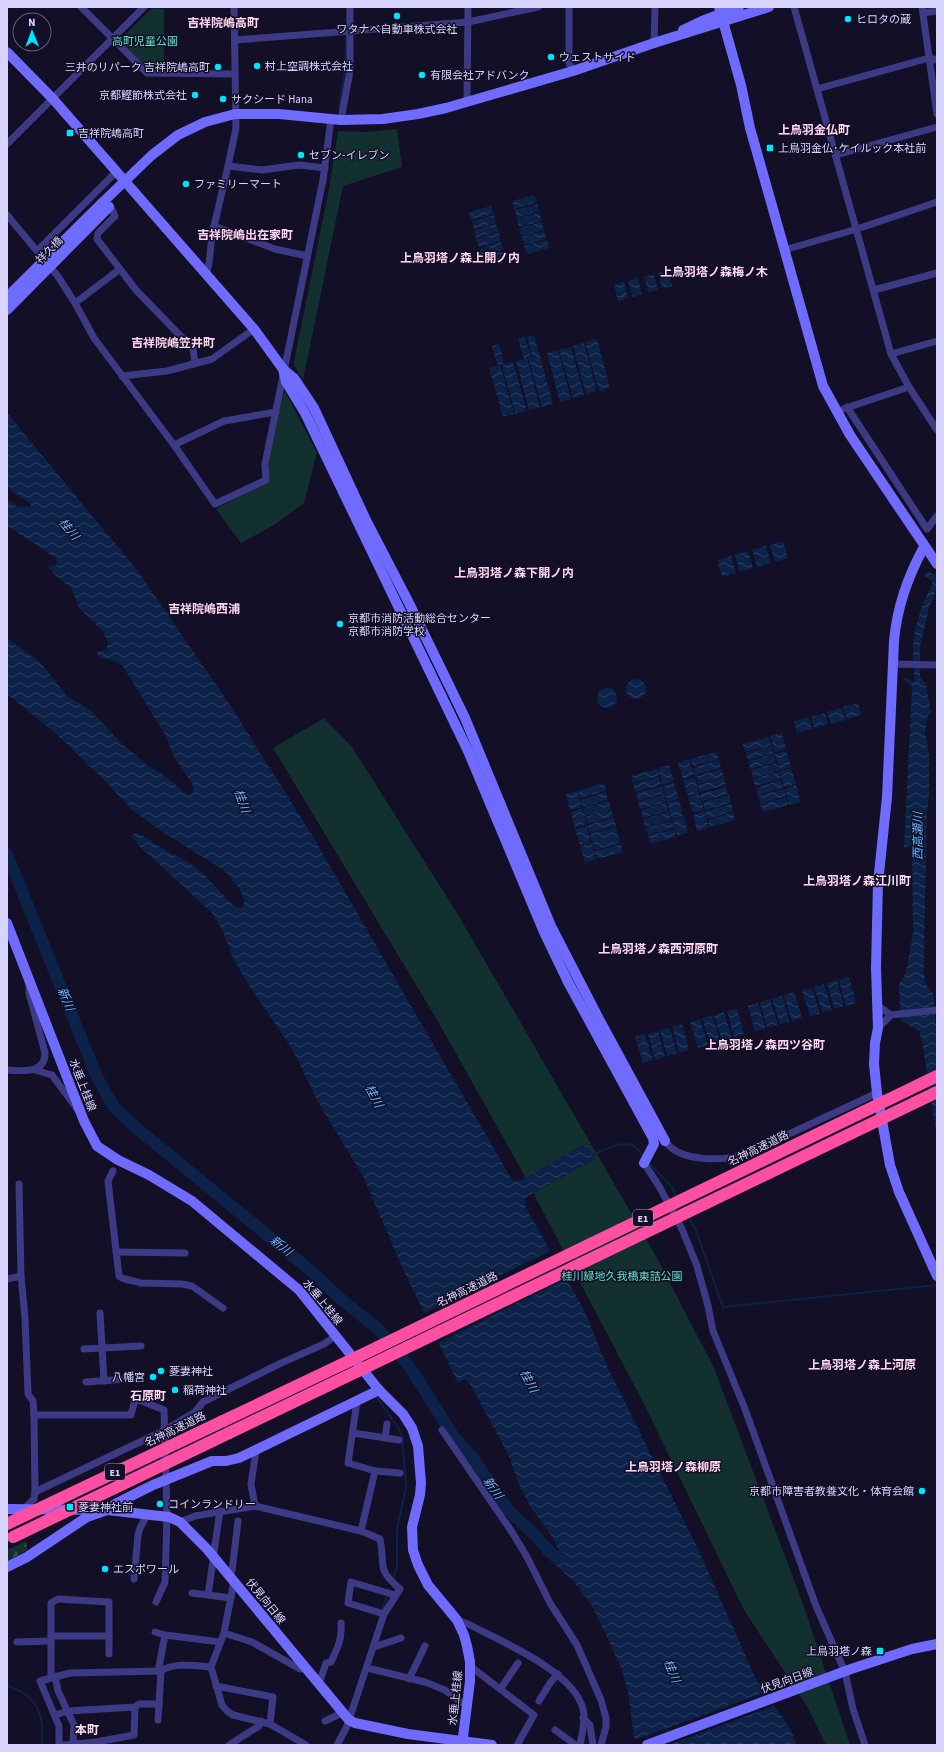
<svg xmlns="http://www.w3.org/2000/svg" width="944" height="1752" viewBox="0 0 944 1752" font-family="'Source Sans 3','Noto Sans JP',sans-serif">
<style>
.green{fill:#12302f}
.forest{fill:url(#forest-firs)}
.water{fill:url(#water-waves)}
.pier{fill:#130f26}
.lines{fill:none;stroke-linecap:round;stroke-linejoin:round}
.stream{stroke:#0c2248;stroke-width:2}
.river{stroke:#0c2248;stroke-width:12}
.street{stroke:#3d3a85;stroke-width:7}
.secondary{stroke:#6f6bff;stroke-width:10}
.highway{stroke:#ff4fa3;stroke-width:12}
.secondary-bridge{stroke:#6f6bff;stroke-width:10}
.highway-bridge{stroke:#ff4fa3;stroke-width:12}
.poi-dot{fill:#00e5ff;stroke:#130f26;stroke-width:1.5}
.labels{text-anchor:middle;stroke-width:3;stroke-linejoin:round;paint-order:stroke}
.shield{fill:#130f26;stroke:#9e99be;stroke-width:1}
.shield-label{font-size:10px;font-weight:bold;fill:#d9d4ff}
.poi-label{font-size:11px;fill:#d9d4ff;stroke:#130f26;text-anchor:start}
.park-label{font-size:11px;fill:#5fe0c0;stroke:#130f26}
.street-label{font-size:11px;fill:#d9d4ff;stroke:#130f26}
.neighbourhood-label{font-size:12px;font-weight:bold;fill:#ffd6f0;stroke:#130f26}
.water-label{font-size:12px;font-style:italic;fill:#62b6ff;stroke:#130f26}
</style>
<defs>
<pattern id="forest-firs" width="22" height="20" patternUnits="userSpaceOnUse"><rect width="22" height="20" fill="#12302f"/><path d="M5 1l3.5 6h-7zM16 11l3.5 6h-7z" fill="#344d4e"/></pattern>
<pattern id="water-waves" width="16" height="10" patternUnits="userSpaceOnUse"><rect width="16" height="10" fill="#0c2248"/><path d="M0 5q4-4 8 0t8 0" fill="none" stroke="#2f4163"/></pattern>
</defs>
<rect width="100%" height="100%" fill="#130f26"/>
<g class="green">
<path d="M 154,8 L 164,9 L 164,69 C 142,68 136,58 122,44 L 122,38 L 150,10 Z"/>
<polygon points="397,129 402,167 343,186 303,380 294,365 295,356 329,189 338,131 366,132"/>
<polygon points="285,392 317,452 304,503 274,525 241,543 216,509 269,481 269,461 283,395"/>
<polygon points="324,718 352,747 457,913 656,1256 714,1368 803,1604 850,1745 826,1745 807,1706 744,1610 644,1404 517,1162 436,1018 273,748"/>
</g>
<polygon class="forest" points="26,1541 27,1550 7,1561 7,1550"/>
<g class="water">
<polygon points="534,195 537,202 514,209 512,201"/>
<polygon points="537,204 539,211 517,218 515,210"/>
<polygon points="491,206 493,214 471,220 469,212"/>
<polygon points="539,213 542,221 519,227 517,219"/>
<polygon points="494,215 496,223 474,229 472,221"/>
<polygon points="542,222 544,230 522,236 519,228"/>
<polygon points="496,224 499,232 476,238 474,230"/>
<polygon points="544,231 547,239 524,245 522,237"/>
<polygon points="499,233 501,241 479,247 476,239"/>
<polygon points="547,240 549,248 527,254 524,246"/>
<polygon points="501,242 503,250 481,256 479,249"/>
<polygon points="504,251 506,259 484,265 481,258"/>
<polygon points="668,270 672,286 662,288 658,273"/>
<polygon points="654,274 658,290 648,292 644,277"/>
<polygon points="638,278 642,294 633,297 628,281"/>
<polygon points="624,282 628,298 618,301 614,285"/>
<polygon points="534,335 553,404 542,407 528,357 527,357 540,407 529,410 516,361 524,359 518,339 525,337 531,357 534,356 532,356 527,337"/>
<polygon points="597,339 610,388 599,391 585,342"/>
<polygon points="584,343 597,391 586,394 573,346"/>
<polygon points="499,344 504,364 500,365 514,414 503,417 489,368 498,366 492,346"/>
<polygon points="571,347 584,395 573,398 559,350"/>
<polygon points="558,350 571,399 560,402 547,353"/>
<polygon points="513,362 527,411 515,414 502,365"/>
<polygon points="7,413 138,571 230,705 312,835 512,1180 515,1181 521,1180 586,1143 596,1159 528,1196 525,1199 526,1208 584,1310 607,1366 699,1551 756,1679 791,1730 796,1745 635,1745 628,1691 622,1670 608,1639 592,1606 580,1590 571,1579 542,1553 551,1547 556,1554 560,1553 553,1538 530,1506 518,1482 509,1456 470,1384 466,1380 462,1380 458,1383 401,1265 363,1176 318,1102 293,1050 248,984 233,958 223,931 211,912 137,844 132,836 134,833 142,835 168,852 183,859 203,873 234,907 241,908 245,901 239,888 224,870 160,830 132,810 103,779 53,731 7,694 7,638 41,663 67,696 90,710 122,744 150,767 162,774 175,784 180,789 189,795 193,792 193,785 173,755 166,736 122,665 109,659 100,658 96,652 106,650 108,642 102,630 79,608 72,589 55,575 48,566 57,565 56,559 44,550 7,526 7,499 18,507 31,507 30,503 7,488"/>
<polygon points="783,541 788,558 775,562 770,545"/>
<polygon points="766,546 771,563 757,567 752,550"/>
<polygon points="748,551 753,568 740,572 735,555"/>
<polygon points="731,556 736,573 722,577 717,560"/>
<path d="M 927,571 L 937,576 L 937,588 L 929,608 L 920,647 L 920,677 L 926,684 L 931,712 L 928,715 L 925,733 L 929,753 L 929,794 L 927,812 L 924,954 C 924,967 922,985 933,993 L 937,1038 L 937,1137 L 923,1047 L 919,1031 L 901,1021 L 899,984 L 906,973 L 913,932 L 912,845 L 904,848 L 912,686 L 904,680 L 904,677 L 915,682 C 914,670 912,660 913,648 C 914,626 923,602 933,582 L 924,575 Z"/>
<circle cx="636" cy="689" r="10"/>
<circle cx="607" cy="698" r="10"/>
<polygon points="858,703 861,715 847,719 843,707"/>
<polygon points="842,708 845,720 831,724 827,712"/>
<polygon points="825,713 828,724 814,728 811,717"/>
<polygon points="809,717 812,729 797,733 794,721"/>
<polygon points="782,733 786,749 775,752 770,736"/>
<polygon points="769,737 771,745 745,752 743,744"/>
<polygon points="772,745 774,753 748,760 746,753"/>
<polygon points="786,751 791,767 779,770 775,754"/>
<polygon points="716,752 719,759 693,766 691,759"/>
<polygon points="774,754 776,762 750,769 748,761"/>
<polygon points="689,759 694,775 683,779 678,763"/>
<polygon points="719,760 721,768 695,775 693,768"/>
<polygon points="776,763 779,771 753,778 751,770"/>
<polygon points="669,765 674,781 662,784 658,768"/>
<polygon points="791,768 796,784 784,787 780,771"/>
<polygon points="657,769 659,776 633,783 631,776"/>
<polygon points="722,769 724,777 698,784 696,776"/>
<polygon points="779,772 781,779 755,786 753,779"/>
<polygon points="659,777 661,785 635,792 633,784"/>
<polygon points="695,777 699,793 688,796 683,780"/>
<polygon points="724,778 726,785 700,792 698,785"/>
<polygon points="781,780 783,788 758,795 756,788"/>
<polygon points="604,783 606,791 580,798 578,791"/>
<polygon points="674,783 679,799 667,802 663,786"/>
<polygon points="796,785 801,802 789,805 785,789"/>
<polygon points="662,786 664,793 638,801 636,793"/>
<polygon points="726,787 728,794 702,801 700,794"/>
<polygon points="784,789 786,796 760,804 758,796"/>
<polygon points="577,791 582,807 570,810 566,794"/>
<polygon points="606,792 608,800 583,807 580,800"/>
<polygon points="664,794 666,802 640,809 638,802"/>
<polygon points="699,794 704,810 693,813 688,797"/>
<polygon points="729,795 731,803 705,810 703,802"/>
<polygon points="786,797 788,805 763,812 760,805"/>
<polygon points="679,800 683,816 672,819 667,803"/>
<polygon points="609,801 611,809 585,816 583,808"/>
<polygon points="666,803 668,811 643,818 641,810"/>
<polygon points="731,804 733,811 707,819 705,811"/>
<polygon points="582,808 587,824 575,828 571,812"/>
<polygon points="611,809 613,817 588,824 585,817"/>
<polygon points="704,811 709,827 697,831 693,815"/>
<polygon points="669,812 671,820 645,827 643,819"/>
<polygon points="733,812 735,820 710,827 708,820"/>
<polygon points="684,817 688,833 677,836 672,820"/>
<polygon points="614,818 616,826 590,833 588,825"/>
<polygon points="671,821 674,828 648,835 646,828"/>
<polygon points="587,826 591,842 580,845 575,829"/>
<polygon points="616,827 620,843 595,850 590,834"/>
<polygon points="674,829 676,837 650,844 648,836"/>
<polygon points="592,843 596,859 585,863 580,846"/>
<polygon points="621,844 623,852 597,859 595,851"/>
<polygon points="849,977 856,1003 846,1006 839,980"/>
<polygon points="837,980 844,1006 834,1009 827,983"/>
<polygon points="824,984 832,1010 822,1012 814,987"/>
<polygon points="812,988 820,1014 810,1016 802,990"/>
<polygon points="794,992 802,1018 792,1021 784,995"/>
<polygon points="782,996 790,1022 780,1024 772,999"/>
<polygon points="770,999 778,1025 767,1028 760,1002"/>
<polygon points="758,1003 766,1029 755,1031 748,1006"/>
<polygon points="737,1009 744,1034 734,1037 727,1011"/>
<polygon points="724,1012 732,1038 722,1041 714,1015"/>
<polygon points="712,1015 720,1041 710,1044 702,1018"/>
<polygon points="700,1019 708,1045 698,1048 690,1022"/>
<polygon points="682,1024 689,1050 679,1053 672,1027"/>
<polygon points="670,1028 677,1053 667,1056 660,1030"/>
<polygon points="658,1031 665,1057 655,1060 648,1034"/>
<polygon points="645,1034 653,1060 643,1063 635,1037"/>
</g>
<g class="pier">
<polygon points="552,1250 568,1278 437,1343 423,1314"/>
<polygon points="767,1692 776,1705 668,1745 633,1745 632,1741"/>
</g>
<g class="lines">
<g class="stream">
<polyline points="339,108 345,70 347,14"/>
<path d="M 592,1155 C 603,1151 624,1138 635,1147 C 638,1150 641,1154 644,1157"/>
<polyline points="648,1162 672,1187 677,1197"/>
<polyline points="688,1216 695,1228 723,1307 937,1285"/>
<polyline points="377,1398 397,1426 402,1436 406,1487 397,1530 397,1568 393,1579"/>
<polyline points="382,1611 387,1595"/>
<path d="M 7,1685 C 14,1689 24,1692 29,1697 C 43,1711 43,1727 42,1745"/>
</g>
<polyline class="river" points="7,854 97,1077 114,1107 134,1126 311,1271 342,1300 377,1328 392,1344 413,1372 454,1437 473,1458 509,1511 533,1533 551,1553 556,1557 561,1558"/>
<g class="street">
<polyline points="81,7 147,73 235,74"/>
<polyline points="569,7 569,63 573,71"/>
<polyline points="794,7 891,354 909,387 937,430"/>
<polyline points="922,7 937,114"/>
<polyline points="923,13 937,11"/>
<polyline points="235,40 468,22 538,7"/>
<polyline points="654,43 655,7"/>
<polyline points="817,89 929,58 937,60"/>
<polyline points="467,102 468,7"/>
<polyline points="341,120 350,71 350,7"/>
<polyline points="7,144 144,7"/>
<polyline points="836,155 937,127"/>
<polyline points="228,166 262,170 299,165 325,168"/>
<polyline points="110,205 115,216 98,233 97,239 136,290 193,349 195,363"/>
<polyline points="7,215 57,275 75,303 94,338 174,445 215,504 266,480 265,464 323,180 331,119"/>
<polyline points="214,226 275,249 307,256"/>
<polyline points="784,250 857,229 937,202"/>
<polyline points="37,251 116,172"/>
<polyline points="206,274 209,264 212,235 228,166 236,128 234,7"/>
<polyline points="874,290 937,273"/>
<polyline points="75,303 120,269"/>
<polyline points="891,354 937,341"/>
<polyline points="122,376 167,371 212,359 254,329"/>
<polyline points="847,407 927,529 937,516"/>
<polyline points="843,409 909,387"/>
<polyline points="174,445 224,421 276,412"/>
<polyline points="892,664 937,665"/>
<polyline points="877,1005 891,1015 878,1028"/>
<polyline points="891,1015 937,1010"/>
<path d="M 7,1070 C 23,1071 45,1074 45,1053 L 29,993 L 29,986"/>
<polyline points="35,1070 52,1075 77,1109"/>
<path d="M 665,1141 C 680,1163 724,1161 746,1154 L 877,1093"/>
<polyline points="644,1163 660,1188 682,1229 697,1266 708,1306 713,1331 745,1409 816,1606 845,1672 853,1709 865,1745"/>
<path d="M 113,1171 L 108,1181 L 119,1276 C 125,1281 134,1280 141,1283 L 182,1284 L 192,1286 L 223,1308"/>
<polyline points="19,1184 21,1276 25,1318 28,1394 33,1401 34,1415"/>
<polyline points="116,1252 185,1253"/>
<polyline points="7,1279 21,1276"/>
<polyline points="100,1313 104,1381"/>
<polyline points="84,1349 141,1346"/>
<polyline points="86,1382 141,1378"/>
<polyline points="357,1401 348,1463 375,1471 400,1473"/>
<polyline points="442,1430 512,1532 527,1557 550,1603 577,1645 601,1700 606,1718 606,1727 601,1745"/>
<polyline points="353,1433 399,1440"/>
<polyline points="385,1438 387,1424"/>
<polyline points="35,1492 165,1430 195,1412 203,1402 279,1364 324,1344 335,1336"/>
<polyline points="255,1506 251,1484 256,1451"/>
<polyline points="24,1509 34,1499 35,1492 34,1415 131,1415 135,1400 142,1401 164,1410 167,1517 165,1582 156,1602"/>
<path d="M 180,1522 L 195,1516 L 255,1506 L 361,1531 L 380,1539 C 386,1567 375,1567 400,1589 L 384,1614 L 347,1726 L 337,1745"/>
<polyline points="361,1531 375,1471"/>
<polyline points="212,1554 214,1552 220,1511"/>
<polyline points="229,1575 232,1571 238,1521"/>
<polyline points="134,1579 138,1535 140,1528 147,1515"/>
<polyline points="234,1581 224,1633 211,1667 222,1705 227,1711 233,1715 270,1724 306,1745"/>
<polyline points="192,1593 231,1598"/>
<polyline points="208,1595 213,1561 215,1559"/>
<polyline points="384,1614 348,1603 351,1582 395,1595"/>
<path d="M 457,1620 L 468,1624 C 500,1641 574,1671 583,1709 C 586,1719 582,1734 580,1745"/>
<polyline points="155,1632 165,1635"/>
<polyline points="224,1633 252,1642 300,1669 307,1668"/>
<polyline points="51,1636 109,1636"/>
<polyline points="17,1642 51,1641"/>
<polyline points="374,1647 401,1638"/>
<polyline points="470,1666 534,1715 517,1745"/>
<polyline points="367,1668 425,1682 445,1690 466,1706"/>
<polyline points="158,1672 165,1635 220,1642"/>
<polyline points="55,1676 58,1691 74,1725 73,1744"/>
<polyline points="51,1677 51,1603 58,1599 109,1602 109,1654"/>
<polyline points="409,1679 425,1646"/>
<path d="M 319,1684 L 326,1663 L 331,1662 C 338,1647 342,1639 341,1623"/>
<polyline points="216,1686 273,1697 270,1724"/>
<polyline points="501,1688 518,1663"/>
<polyline points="539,1701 550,1683 558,1674"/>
<polyline points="55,1715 68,1711 135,1707 139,1704 159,1704 161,1671"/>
<polyline points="583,1718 590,1725 593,1745"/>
<polyline points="158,1720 159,1704"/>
<polyline points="325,1721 342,1713"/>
<polyline points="555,1730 576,1745"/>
<path d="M 59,1745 L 59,1726 L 40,1681 L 70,1673 L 161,1671 C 174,1662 196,1666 211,1667"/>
<polyline points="64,1745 96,1742 134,1735 135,1707"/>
<polyline points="229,1745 259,1726 261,1721"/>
</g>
<g class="secondary">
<polyline points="719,7 741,85 750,128 823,386 850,435 937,564"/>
<polyline points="683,30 702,21 739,7"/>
<polyline points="7,52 53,99 254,329 283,369 294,378 314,408 366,520 409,603 465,718 551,926 599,1019 665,1141"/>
<polyline points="103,202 152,155 178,135 205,122 235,114 279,114 341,120 383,119 418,114 446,108 573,71 654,43 769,7"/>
<polyline points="283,369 286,382 305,413 468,751 544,932 568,982 653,1138 654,1144 644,1163"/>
<path d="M 924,547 C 908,576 897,607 894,641 L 887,797 L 878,883 L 876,967 L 878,1028 L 875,1043 L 874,1064 L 877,1093 L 890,1165 L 899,1192 L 937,1276"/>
<polyline points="7,923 84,1121 97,1146 118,1160 149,1175 192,1201 299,1290 379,1390 403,1414 412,1428 418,1446 421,1483 420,1495 412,1527 413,1550 418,1565 428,1585 457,1620 464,1635 467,1646 470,1662 470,1681 462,1745"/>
<polyline points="7,1509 107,1510 169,1517 180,1522 207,1549 349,1720 355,1723 408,1734 492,1745"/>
<polyline points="7,1567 27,1557 87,1517 107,1510 115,1504 153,1485 212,1461 226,1461 239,1458 379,1390"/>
<polyline points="647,1745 851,1669 912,1649 937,1644"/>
</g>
<g class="highway">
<polyline points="223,1421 349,1361"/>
<polyline points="229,1433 358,1371"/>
</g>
<g class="secondary-bridge">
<polyline points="7,297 103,202"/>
<polyline points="7,310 109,207"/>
</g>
<g class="highway-bridge">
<polyline points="349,1361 937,1076"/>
<polyline points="358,1371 937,1092"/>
<polyline points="7,1524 223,1421"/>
<polyline points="13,1537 229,1433"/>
</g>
</g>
<g class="poi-dot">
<circle cx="397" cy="16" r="4"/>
<circle cx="848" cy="19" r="4"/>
<circle cx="551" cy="57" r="4"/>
<circle cx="257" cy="66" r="4"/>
<circle cx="218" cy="67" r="4"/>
<circle cx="422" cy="75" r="4"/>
<circle cx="195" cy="95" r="4"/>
<circle cx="223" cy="99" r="4"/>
<rect x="66" y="129" width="8" height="8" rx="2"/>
<rect x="766" y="144" width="8" height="8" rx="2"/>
<circle cx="301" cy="155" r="4"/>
<circle cx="186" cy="184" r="4"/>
<circle cx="340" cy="624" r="4"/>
<circle cx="161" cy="1371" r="4"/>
<circle cx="153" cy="1377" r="4"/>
<circle cx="175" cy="1390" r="4"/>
<circle cx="922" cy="1491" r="4"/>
<circle cx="160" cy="1504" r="4"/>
<rect x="66" y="1503" width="8" height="8" rx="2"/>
<circle cx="105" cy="1569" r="4"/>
<rect x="876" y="1647" width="8" height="8" rx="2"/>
</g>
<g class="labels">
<g class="shield">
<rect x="633" y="1210" width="20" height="16" rx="3"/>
<rect x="105" y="1464" width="20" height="16" rx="3"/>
</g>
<g class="shield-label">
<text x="643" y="1222">E1</text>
<text x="115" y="1476">E1</text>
</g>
<g class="poi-label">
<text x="856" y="23">ヒロタの蔵</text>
<text x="397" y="33" text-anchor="middle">ワタナベ自動車株式会社</text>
<text x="559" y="61">ウェストサイド</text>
<text x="265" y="70">村上空調株式会社</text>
<text x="210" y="71" text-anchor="end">三井のリパーク 吉祥院嶋高町</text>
<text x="430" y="79">有限会社アドバンク</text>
<text x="187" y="99" text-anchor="end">京都鰹節株式会社</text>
<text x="231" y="103">サクシード Hana</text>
<text x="78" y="137">吉祥院嶋高町</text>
<text x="778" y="152">上鳥羽金仏･ケイルック本社前</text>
<text x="309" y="159">セブン-イレブン</text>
<text x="194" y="188">ファミリーマート</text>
<text x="348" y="622">京都市消防活動総合センター<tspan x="348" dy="13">京都市消防学校</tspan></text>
<text x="169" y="1375">菱妻神社</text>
<text x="145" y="1381" text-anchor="end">八幡宮</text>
<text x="183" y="1394">稲荷神社</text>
<text x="914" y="1495" text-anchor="end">京都市障害者教養文化・体育会館</text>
<text x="168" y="1508">コインランドリー</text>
<text x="78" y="1511">菱妻神社前</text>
<text x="113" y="1573">エスポワール</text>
<text x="872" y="1655" text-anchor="end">上鳥羽塔ノ森</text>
</g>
<g class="park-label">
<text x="145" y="45">高町児童公園</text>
<text x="622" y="1280">桂川緑地久我橋東詰公園</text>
</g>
<g class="street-label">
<text transform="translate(49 250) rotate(-45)" y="4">祥久橋</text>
<text transform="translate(83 1085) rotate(69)" y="4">水垂上桂線</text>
<text transform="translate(758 1148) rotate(-26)" y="4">名神高速道路</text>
<text transform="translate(467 1289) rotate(-26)" y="4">名神高速道路</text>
<text transform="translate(323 1302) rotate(51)" y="4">水垂上桂線</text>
<text transform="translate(175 1429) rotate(-26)" y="4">名神高速道路</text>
<text transform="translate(266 1601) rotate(51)" y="4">伏見向日線</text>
<text transform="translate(787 1680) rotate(-20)" y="4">伏見向日線</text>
<text transform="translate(455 1698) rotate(-84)" y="4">水垂上桂線</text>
</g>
<g class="neighbourhood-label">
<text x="223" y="27">吉祥院嶋高町</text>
<text x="814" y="134">上鳥羽金仏町</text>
<text x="245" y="239">吉祥院嶋出在家町</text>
<text x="460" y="262">上鳥羽塔ノ森上開ノ内</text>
<text x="714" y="276">上鳥羽塔ノ森梅ノ木</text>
<text x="173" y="347">吉祥院嶋笠井町</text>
<text x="514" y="577">上鳥羽塔ノ森下開ノ内</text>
<text x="204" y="613">吉祥院嶋西浦</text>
<text x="857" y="885">上鳥羽塔ノ森江川町</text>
<text x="658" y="953">上鳥羽塔ノ森西河原町</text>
<text x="765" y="1049">上鳥羽塔ノ森四ツ谷町</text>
<text x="862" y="1369">上鳥羽塔ノ森上河原</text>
<text x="148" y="1400">石原町</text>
<text x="673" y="1471">上鳥羽塔ノ森柳原</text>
<text x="87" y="1734">本町</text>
</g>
<g class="water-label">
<text transform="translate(69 529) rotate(51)" y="4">桂川</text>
<text transform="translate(242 801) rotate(70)" y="4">桂川</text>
<text transform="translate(918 836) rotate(-90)" y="4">西高瀬川</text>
<text transform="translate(66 999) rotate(68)" y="4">新川</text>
<text transform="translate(374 1096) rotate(62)" y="4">桂川</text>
<text transform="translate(281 1246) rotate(39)" y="4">新川</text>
<text transform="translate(529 1381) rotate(62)" y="4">桂川</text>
<text transform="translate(493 1488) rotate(55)" y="4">新川</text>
<text transform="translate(672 1671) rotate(67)" y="4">桂川</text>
</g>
</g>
<rect width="944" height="1752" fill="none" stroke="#d9d4ff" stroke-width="16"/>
<g transform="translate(32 32) rotate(359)"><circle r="19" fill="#130f26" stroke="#625e7d"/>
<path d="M0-3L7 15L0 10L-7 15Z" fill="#00e5ff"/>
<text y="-6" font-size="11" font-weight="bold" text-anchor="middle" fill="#d9d4ff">N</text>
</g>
</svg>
